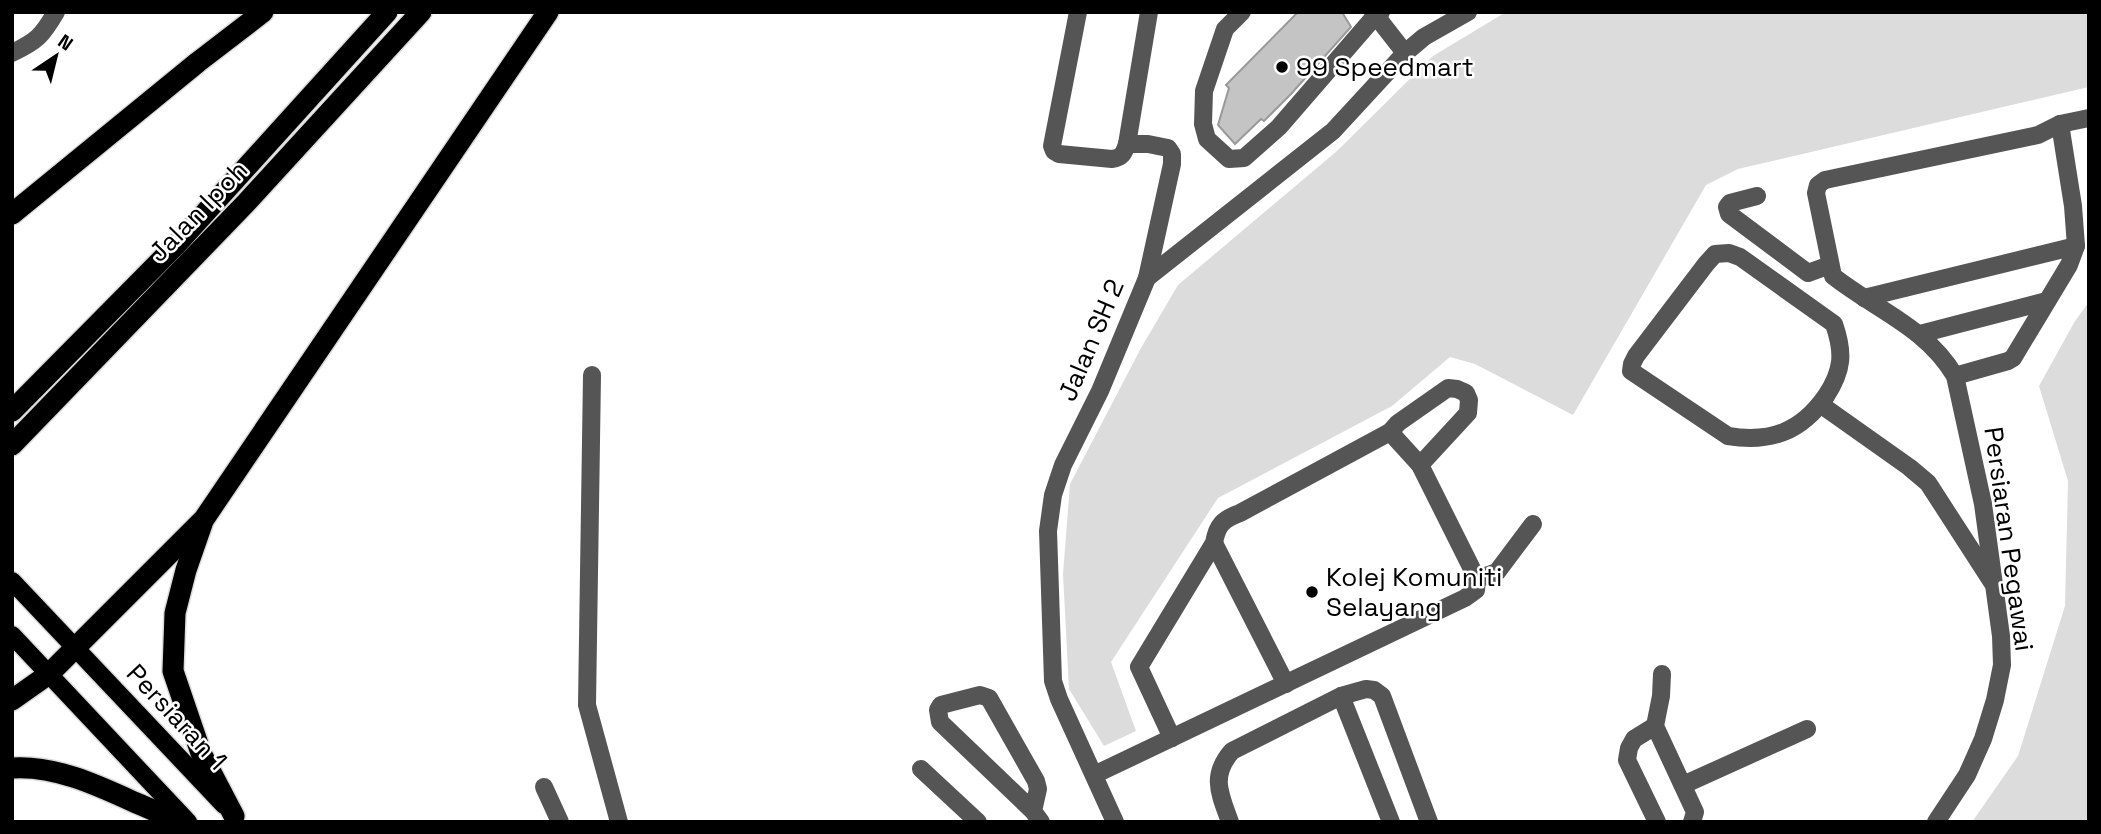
<svg xmlns="http://www.w3.org/2000/svg" width="2101" height="834" viewBox="0 0 2101 834" font-family="'Space Grotesk',sans-serif">
<style>
.green{fill:#dcdcdc}
.building{fill:#c4c4c4;stroke:#999;stroke-width:2}
.lines{fill:none;stroke-linecap:round;stroke-linejoin:round}
.major-casing{stroke:#dbdbdb;stroke-width:21}
.highway-casing{stroke:#dbdbdb;stroke-width:24}
.minor{stroke:#555;stroke-width:18}
.major{stroke:#000;stroke-width:18}
.highway{stroke:#000;stroke-width:21}
.poi-dot{fill:#000;stroke:#fff;stroke-width:2.5}
.labels{text-anchor:middle;stroke-width:5;stroke-linejoin:round;paint-order:stroke}
.poi-label{font-size:26px;fill:#000;stroke:#fff;text-anchor:start}
.street-label{font-size:26px;fill:#000;stroke:#fff}
</style>
<rect width="100%" height="100%" fill="#fff"/>
<g class="green">
<polygon points="1506,12 2089,12 2089,87 1738,169 1706,185 1573,415 1475,364 1450,357 1392,406 1218,498 1111,662 1136,731 1104,746 1069,689 1063,574 1070,484 1141,348 1178,285 1337,151 1433,56"/>
<polygon points="2089,302 2089,822 1972,822 2018,756 2065,606 2068,481 2039,386 2075,321"/>
</g>
<polygon class="building" points="1298,12 1342,12 1351,27 1291,94 1264,121 1261,119 1235,144 1218,125 1229,88 1226,85"/>
<g class="lines">
<g class="major-casing">
<g id="major">
<polyline points="12,581 224,805"/>
<polyline points="12,635 188,822"/>
</g>
</g>
<g class="highway-casing">
<g id="highway">
<polyline points="12,214 198,62 263,12"/>
<polyline points="12,411 176,245 387,12"/>
<polyline points="12,445 245,204 421,12"/>
<polyline points="202,524 186,570 175,613 173,671 201,753 234,816"/>
<polyline points="12,700 49,674 204,519 548,12"/>
<path d="M 12,768 C 54,765 97,785 134,802 C 148,808 162,813 174,822"/>
</g>
</g>
<g class="minor">
<path d="M 1078,12 L 1052,146 L 1054,151 L 1059,154 L 1112,159 C 1122,158 1124,153 1127,144 L 1149,12"/>
<polyline points="1242,12 1225,29 1204,91 1203,124 1207,139 1229,159 1244,158 1279,127 1376,15 1381,12"/>
<polyline points="1373,12 1405,53"/>
<path d="M 12,53 C 37,41 42,36 56,12"/>
<polyline points="1127,144 1148,144 1168,148 1172,154 1172,164 1147,278"/>
<polyline points="1757,196 1730,203 1727,207 1729,214 1808,273 1830,265"/>
<path d="M 1729,253 L 1740,257 L 1834,324 C 1844,353 1843,370 1826,396 C 1801,432 1770,443 1728,436 L 1631,371 L 1632,364 L 1636,356 L 1706,264 L 1715,254 Z"/>
<polyline points="1864,298 2076,246"/>
<polyline points="1920,334 2047,301"/>
<polyline points="592,375 587,705 619,822"/>
<polyline points="1955,376 2008,361 2013,358 2069,265 2076,246 2073,206 2060,124"/>
<polyline points="1820,404 1909,467 1928,483 1992,582"/>
<polyline points="1214,543 1286,684"/>
<polyline points="1477,579 1497,572 1533,524"/>
<polyline points="1662,674 1661,696 1655,726 1695,812 1692,822"/>
<polyline points="1341,696 1391,822"/>
<polyline points="1655,726 1634,739 1629,748 1627,760 1657,822"/>
<path d="M 1172,738 L 1139,667 L 1214,543 C 1217,525 1223,519 1240,513 L 1390,432 L 1398,423 L 1448,388 L 1457,389 L 1466,393 L 1469,400 L 1468,413 L 1420,465"/>
<polyline points="921,769 978,822"/>
<polyline points="1094,775 1465,598 1476,590 1477,579 1420,465 1390,432"/>
<polyline points="1683,785 1807,729"/>
<polyline points="544,787 560,822"/>
<polyline points="1033,811 1038,789 1036,781 989,698 980,695 941,705 938,710 940,722 1033,811 1041,822"/>
<polyline points="1115,822 1059,699 1053,681 1048,531 1053,495 1063,465 1100,391 1147,278 1333,131 1405,53 1424,37 1468,12"/>
<path d="M 1230,822 C 1220,794 1210,776 1232,751 L 1341,696 L 1366,689 L 1374,690 L 1382,696 L 1429,822"/>
<path d="M 1936,822 L 1967,775 L 1983,739 L 1995,700 L 2002,665 L 2001,636 L 1983,504 L 1955,376 C 1926,327 1876,310 1833,276 L 1816,193 L 1818,185 L 1825,180 L 2038,135 L 2060,124 L 2089,118"/>
</g>
<use href="#major" class="major"/>
<use href="#highway" class="highway"/>
</g>
<g class="poi-dot">
<circle cx="1282" cy="67" r="7"/>
<circle cx="1312" cy="592" r="7"/>
</g>
<g class="labels">
<g class="poi-label">
<text x="1296" y="76">99 Speedmart</text>
<text x="1326" y="586">Kolej Komuniti<tspan x="1326" dy="30">Selayang</tspan></text>
</g>
<g class="street-label">
<text transform="translate(198 211) rotate(-46)" y="9">Jalan Ipoh</text>
<text transform="translate(1091 340) rotate(-67)" y="9">Jalan SH 2</text>
<text transform="translate(2009 539) rotate(82)" y="9">Persiaran Pegawai</text>
<text transform="translate(177 717) rotate(47)" y="9">Persiaran 1</text>
</g>
</g>
<rect width="2101" height="834" fill="none" stroke="#000000" stroke-width="28"/>
<g transform="translate(56 56) rotate(35)" stroke="#ffffff" stroke-width="5" paint-order="stroke">
<path d="M0-5L12 26L0 18L-12 26Z" fill="#000000"/>
<text y="-10" font-size="19" font-weight="bold" text-anchor="middle" fill="#000000">N</text>
</g>
</svg>
